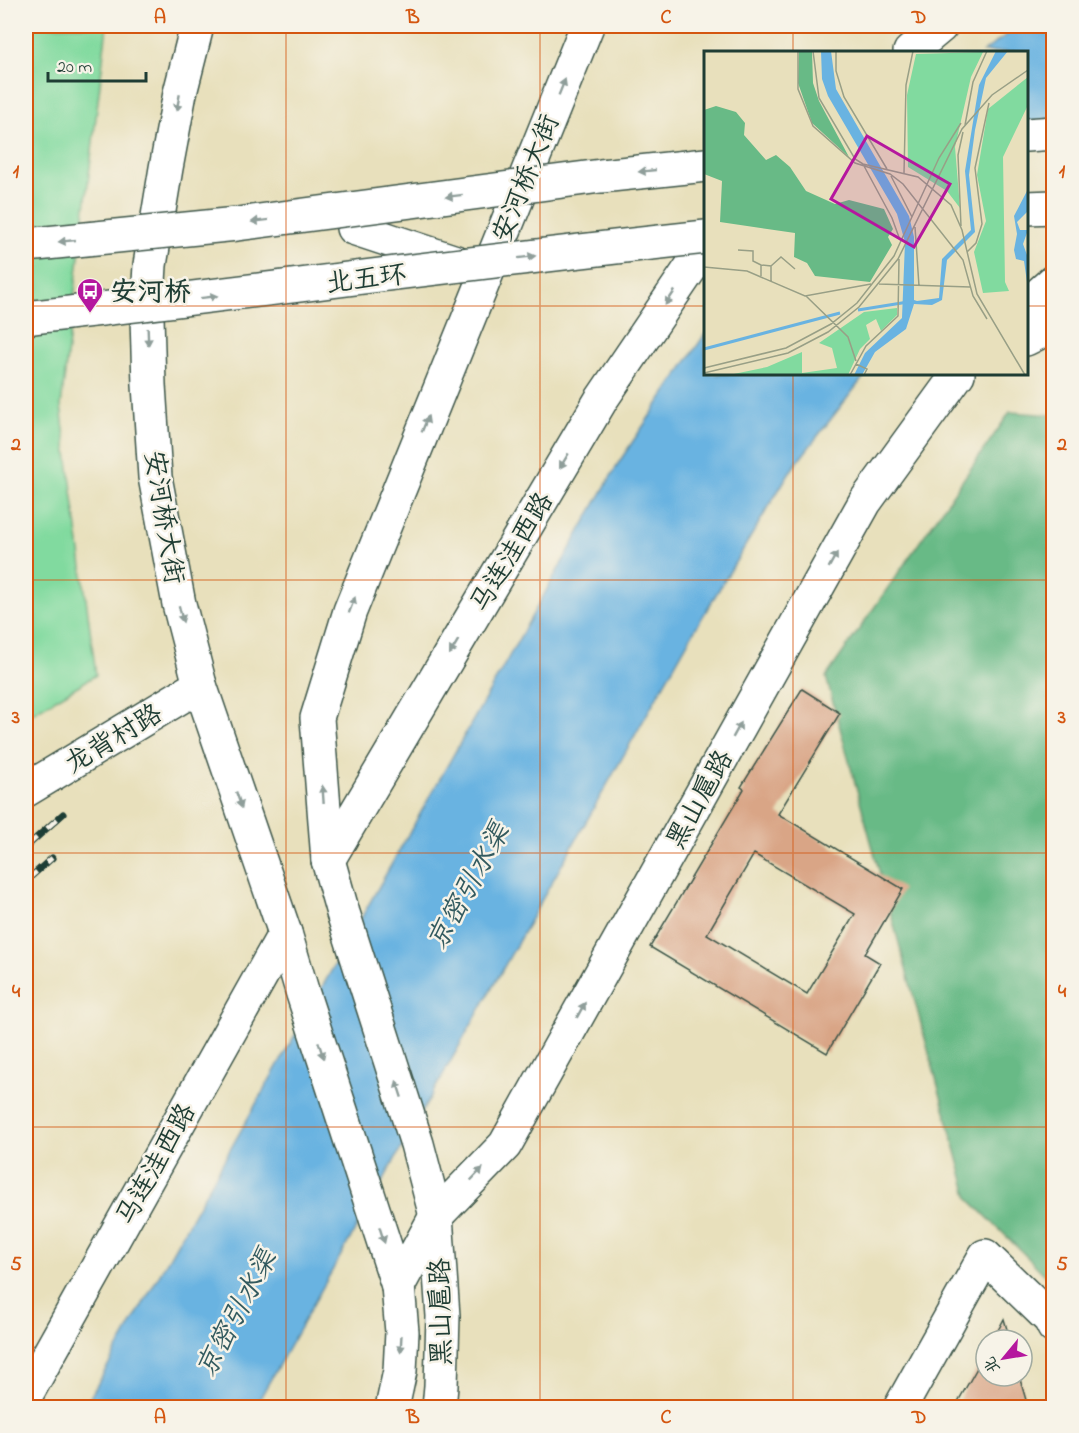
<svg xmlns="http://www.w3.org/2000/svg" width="1079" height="1433" viewBox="0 0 1079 1433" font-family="'Indie Flower','LXGW WenKai TC',sans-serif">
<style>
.green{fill:#81da9f;stroke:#508c6a;stroke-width:1.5}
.forest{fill:#68ba86;stroke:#447c5d;stroke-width:1.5}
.water{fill:#69b3e1;stroke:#44788a;stroke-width:1.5}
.pier{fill:#e8e0bc}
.building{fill:#d9a586;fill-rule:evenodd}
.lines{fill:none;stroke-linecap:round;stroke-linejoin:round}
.minor-casing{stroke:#3d5548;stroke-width:36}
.major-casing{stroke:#3d5548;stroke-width:36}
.highway-casing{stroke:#3d5548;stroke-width:36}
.minor{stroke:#fff;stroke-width:33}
.major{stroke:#fff;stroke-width:33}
.highway{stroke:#fff;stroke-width:33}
.rail-casing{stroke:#1f3d34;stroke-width:7}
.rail{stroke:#f7f3e8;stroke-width:4.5;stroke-dasharray:14;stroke-linecap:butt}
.highway-bridge-casing{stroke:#3d5548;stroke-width:36;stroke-linecap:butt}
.highway-bridge{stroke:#fff;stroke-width:33}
.oneway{fill:#8f9e9a}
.grid{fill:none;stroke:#d45610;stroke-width:1.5;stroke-opacity:0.55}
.labels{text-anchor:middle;stroke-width:5;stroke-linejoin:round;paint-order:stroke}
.street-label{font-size:27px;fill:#1f3d34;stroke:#f7f3e8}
.poi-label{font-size:27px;font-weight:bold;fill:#1f3d34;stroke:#f7f3e8;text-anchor:start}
.water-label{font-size:28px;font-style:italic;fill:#325a5f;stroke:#f7f3e8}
.inset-river{fill:none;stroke:#69b3e1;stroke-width:3}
.inset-road{fill:none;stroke:#989f86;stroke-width:1.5}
.view{fill:#b5179e;fill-opacity:0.15;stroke:#b5179e;stroke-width:3}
.inset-edge{fill:none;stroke:#1f3d34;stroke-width:3}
.neatline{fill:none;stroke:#d45610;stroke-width:2}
.grid-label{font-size:20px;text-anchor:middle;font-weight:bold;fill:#d45610}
</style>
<rect width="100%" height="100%" fill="#f7f3e8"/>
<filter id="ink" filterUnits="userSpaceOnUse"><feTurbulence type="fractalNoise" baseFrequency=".0167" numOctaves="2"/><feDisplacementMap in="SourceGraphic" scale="12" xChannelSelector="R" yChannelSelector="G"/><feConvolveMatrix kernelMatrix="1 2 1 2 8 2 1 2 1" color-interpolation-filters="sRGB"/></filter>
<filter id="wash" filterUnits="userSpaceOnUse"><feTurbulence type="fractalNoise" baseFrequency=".008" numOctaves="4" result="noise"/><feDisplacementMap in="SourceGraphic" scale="24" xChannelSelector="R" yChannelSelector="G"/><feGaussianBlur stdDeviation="1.35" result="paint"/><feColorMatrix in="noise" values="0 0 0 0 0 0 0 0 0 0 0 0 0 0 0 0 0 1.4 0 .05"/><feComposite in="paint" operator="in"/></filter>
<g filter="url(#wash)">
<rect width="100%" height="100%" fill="#e8e0bc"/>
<polygon class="green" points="26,26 107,26 61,406 96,675 26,717"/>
<polygon class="forest" points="1010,412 1053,415 1053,1283 969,1199 826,677"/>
<g class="water">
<polygon points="1019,26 1053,26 1053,188 1027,211 1026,52 983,52"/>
<polygon points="705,334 706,374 866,374 789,473 694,631 255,1407 84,1408 619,462"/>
</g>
<polygon class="pier" points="1054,123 1054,192 1026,214 1027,125"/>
<g id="blocks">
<g class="building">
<path d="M 802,689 L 840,713 L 778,814 L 903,889 L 865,954 L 880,963 L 827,1053 L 650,947 L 744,789 L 741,787 ZM 754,854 L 855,914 L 807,994 L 707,934 Z"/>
<polygon points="1004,1319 1010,1340 993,1340"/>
<polygon points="986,1352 986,1376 1019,1376 1028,1407 955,1407"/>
</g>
</g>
</g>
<g filter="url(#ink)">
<use href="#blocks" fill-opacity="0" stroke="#3d5548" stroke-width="1.5"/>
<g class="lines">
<g class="minor-casing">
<g id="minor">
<polyline points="910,52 941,26"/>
<polyline points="353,228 471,267"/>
<polyline points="1026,306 1054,281"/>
<polyline points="1026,339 1054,325"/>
<polyline points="26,790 200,685"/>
<polyline points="328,860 601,400 694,263 706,251"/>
<polyline points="398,1286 436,1216 505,1145 865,502 958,374"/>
<polyline points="26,1395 285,933"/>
<polyline points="900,1408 985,1256 1050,1319 1054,1327"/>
</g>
</g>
<g class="major-casing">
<g id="major">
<polyline points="197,26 180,93 166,168 150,265 147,317 149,385 155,477 179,604 200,685 285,933 303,994 398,1286 402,1332 400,1371 392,1408"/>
<polyline points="439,1408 441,1386 443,1316 436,1216 417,1144 343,913 328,860 317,718 350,611 587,26"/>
</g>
</g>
<g class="highway-casing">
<g id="highway">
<polyline points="1026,135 1054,133"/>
<polyline points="1026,208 1054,207"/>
</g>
</g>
<use href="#minor" class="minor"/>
<use href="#major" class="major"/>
<use href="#highway" class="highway"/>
<g class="rail-casing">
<g id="rail">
<polyline points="26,847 63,814"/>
<polyline points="26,881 52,858"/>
</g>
</g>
<use href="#rail" class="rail"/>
<g class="highway-bridge-casing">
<g id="highway-bridge">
<polyline points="26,245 237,224 601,176 706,165"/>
<path d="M 26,318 C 252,292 479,261 706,237"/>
</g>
</g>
<use href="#highway-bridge" class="highway-bridge"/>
</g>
<defs><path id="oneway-solid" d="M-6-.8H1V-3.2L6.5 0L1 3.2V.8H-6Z" transform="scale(1.5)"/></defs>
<g class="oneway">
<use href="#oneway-solid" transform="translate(562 87) rotate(-68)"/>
<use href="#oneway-solid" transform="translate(178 103) rotate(101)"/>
<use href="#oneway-solid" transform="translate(647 171) rotate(174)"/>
<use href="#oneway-solid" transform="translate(454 196) rotate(173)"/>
<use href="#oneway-solid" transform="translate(260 221) rotate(173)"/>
<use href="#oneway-solid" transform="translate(67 241) rotate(174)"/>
<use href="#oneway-solid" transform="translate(527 257) rotate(-7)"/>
<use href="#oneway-solid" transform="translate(209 297) rotate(-7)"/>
<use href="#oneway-solid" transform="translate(670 298) rotate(124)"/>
<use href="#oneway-solid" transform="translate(148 337) rotate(88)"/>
<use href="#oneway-solid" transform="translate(425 424) rotate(-68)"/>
<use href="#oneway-solid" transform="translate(564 461) rotate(121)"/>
<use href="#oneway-solid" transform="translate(833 560) rotate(-61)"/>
<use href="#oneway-solid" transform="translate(352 605) rotate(-69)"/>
<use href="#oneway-solid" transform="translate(181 614) rotate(76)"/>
<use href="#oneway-solid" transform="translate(454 647) rotate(121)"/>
<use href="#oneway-solid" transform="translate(737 730) rotate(-61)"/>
<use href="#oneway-solid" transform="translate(323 794) rotate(-94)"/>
<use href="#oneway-solid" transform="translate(239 800) rotate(71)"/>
<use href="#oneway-solid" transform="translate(581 1010) rotate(-61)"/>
<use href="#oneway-solid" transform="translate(321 1050) rotate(72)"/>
<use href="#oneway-solid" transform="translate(399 1089) rotate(-108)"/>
<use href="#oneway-solid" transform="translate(477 1174) rotate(-46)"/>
<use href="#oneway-solid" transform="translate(382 1235) rotate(72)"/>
<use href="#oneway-solid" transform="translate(401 1344) rotate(93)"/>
</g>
</g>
<path class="grid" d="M 286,26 L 286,1408M 540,26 L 540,1408M 793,26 L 793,52M 26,306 L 706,306M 1026,306 L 1054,306M 793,374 L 793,1408M 26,580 L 1054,580M 26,853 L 1054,853M 26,1127 L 1054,1127"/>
<defs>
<g id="bus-pin" transform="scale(1.35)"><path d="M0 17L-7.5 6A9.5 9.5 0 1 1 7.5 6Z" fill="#b5179e" stroke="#f7f3e8"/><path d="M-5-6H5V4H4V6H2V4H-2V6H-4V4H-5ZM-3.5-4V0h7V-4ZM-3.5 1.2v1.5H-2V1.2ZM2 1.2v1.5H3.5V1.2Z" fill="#fff"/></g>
</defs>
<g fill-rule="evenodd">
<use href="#bus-pin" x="90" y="291"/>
</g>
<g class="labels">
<g class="street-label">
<text transform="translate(525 178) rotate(-68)" y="9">安河桥大街</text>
<text transform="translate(366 278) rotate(-7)" y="9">北五环</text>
<text transform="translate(165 517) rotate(81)" y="9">安河桥大街</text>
<text transform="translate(511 552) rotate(-59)" y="9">马连洼西路</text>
<text transform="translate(113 738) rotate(-31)" y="9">龙背村路</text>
<text transform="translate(699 799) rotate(-61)" y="9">黑山扈路</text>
<text transform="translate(155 1164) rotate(-61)" y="9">马连洼西路</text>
<text transform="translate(440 1312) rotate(-91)" y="9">黑山扈路</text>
</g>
<g class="poi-label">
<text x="110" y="300">安河桥</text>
</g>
<g class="water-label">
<text transform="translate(467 886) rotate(-61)" y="10">京密引水渠</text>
<text transform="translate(235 1313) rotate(-62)" y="10">京密引水渠</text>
</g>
</g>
<g transform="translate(704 51)">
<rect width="324" height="324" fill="#e8e0bc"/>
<path d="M 279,1 L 267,26 L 251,96 L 256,157 L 243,140 L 204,116 L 203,44 L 212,3 ZM 324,26 L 324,54 L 299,106 L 301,231 L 305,240 L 279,242 L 270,201 L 282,170 L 273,124 L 284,58 ZM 193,257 L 193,264 L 177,280 L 172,268 L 162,274 L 166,288 L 156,298 L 144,324 L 25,324 L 63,316 L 98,301 L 98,322 L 133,317 L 128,297 L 115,292 L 160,261 Z" fill="#81da9f"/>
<path d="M 95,0 L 108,0 L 109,32 L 115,50 L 145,106 L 108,72 L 94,32 ZM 12,55 L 32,61 L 41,72 L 40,84 L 62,109 L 72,104 L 86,116 L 102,140 L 131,153 L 145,149 L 180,158 L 189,178 L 184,186 L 188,194 L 166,231 L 111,225 L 103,212 L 90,206 L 91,182 L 16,171 L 18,130 L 0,123 L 0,59 Z" fill="#68ba86"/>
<path d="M 117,0 L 127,0 L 132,38 L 205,165 L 210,186 L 210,249 L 213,250 L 235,247 L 238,208 L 267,179 L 261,120 L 275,34 L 292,0 L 304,0 L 282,27 L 271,79 L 265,124 L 271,181 L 243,209 L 238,249 L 228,254 L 210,253 L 202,278 L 171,301 L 158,324 L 150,324 L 161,302 L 198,267 L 201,191 L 193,163 L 124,45 L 118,28 ZM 324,138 L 324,160 L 313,171 L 316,179 L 324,179 L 319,193 L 323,204 L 324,238 L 320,210 L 312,208 L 310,199 L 313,183 L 310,165 Z" fill="#69b3e1"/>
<path class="inset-river" d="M 154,259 L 204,251M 0,298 L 136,262"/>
<path class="inset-road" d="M 94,0 L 94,38 L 109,75 L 151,112 L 186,123 L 199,133 L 259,209 L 269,245 L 283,268M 109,0 L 115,47 L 151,108 L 159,113 L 214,126 L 247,154 L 258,179 L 273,243 L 321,324M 132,0 L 132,20 L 140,46 L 183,118M 261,74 L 269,31 L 283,0M 160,115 L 188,167 L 196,189M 200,122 L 202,34 L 209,0M 187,125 L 208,166M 257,175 L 254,104 L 259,81M 211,176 L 215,235M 34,199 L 49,200 L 49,210 L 57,214M 263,201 L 272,192 L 278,173 L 271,117 L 285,52M 67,215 L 77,206 L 91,218M 0,216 L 43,220 L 101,245 L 167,233M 57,225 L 57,214 L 67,215 L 67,230M 175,233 L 266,236M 102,245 L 144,286 L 152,310M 152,313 L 163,318 L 160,324M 0,317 L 82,297 L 127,273 L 153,252 L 190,205 L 235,107 L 257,72M 0,322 L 84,302 L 124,281 L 155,256 L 194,208 L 258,78 L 288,44 L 324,19M 146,324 L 162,295 L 194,265 L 195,208"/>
<path class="view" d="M 163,85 L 246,133 L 210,196 L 127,148 Z"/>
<rect width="324" height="324" class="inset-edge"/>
</g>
<rect width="1079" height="1433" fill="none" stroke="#f7f3e8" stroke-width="66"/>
<g transform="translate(1004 1358) rotate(240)"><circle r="28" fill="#f7f3e8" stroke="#a1aaa0" stroke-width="1.5"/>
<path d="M0-4.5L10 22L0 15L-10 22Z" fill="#b5179e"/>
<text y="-9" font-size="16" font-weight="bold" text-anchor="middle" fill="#1f3d34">北</text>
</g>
<path d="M48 72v9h98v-9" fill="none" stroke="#1f3d34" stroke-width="3"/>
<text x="57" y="72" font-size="18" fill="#1f3d34" stroke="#f7f3e8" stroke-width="4.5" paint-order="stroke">20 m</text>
<rect x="33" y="33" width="1013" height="1367" class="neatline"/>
<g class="grid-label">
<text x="160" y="23">A</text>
<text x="413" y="23">B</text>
<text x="666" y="23">C</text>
<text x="919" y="23">D</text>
<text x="16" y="177">1</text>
<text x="1062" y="177">1</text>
<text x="16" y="450">2</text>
<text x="1062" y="450">2</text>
<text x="16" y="723">3</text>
<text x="1062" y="723">3</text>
<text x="16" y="997">4</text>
<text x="1062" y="997">4</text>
<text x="16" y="1270">5</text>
<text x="1062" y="1270">5</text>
<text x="160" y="1423">A</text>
<text x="413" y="1423">B</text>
<text x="666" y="1423">C</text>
<text x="919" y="1423">D</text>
</g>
</svg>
